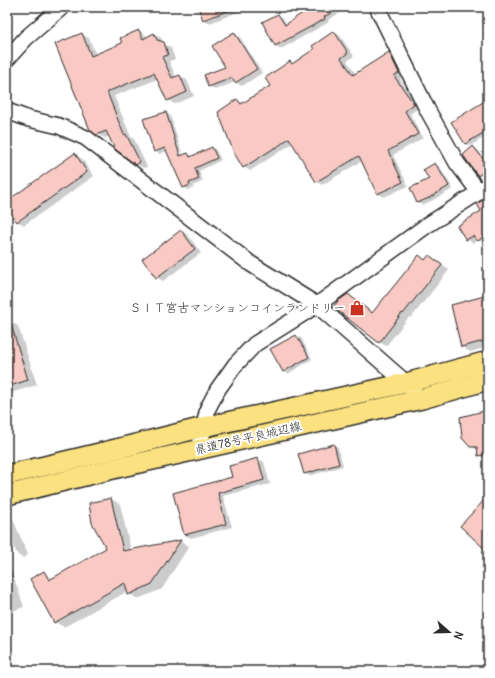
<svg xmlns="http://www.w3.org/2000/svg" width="495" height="678" viewBox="0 0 495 678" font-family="Delius,'Klee One',sans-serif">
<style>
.shadow{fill:#0003}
.building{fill:#f9c9c3;stroke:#2b2b2b}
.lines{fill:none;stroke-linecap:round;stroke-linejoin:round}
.minor-casing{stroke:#2b2b2b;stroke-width:18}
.major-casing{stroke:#2b2b2b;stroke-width:22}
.minor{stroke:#fff;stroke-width:15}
.major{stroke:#fbe180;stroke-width:19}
.labels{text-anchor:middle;stroke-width:4;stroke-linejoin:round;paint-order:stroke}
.poi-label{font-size:12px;fill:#2b2b2b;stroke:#fff;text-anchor:end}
.street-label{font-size:12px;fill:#2b2b2b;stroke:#fff}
</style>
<rect width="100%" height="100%" fill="#fff"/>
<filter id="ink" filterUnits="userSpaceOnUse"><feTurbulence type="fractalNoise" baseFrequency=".025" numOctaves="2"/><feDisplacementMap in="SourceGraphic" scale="8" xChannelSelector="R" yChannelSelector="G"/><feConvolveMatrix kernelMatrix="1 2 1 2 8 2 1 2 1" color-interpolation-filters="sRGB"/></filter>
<g filter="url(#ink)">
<g class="shadow">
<polygon points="199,7 251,7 210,23 204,20"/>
<polygon points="313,7 343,7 341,8 343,11 328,20 329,22 281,49 276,46 263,23 278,15 283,18 287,25"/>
<polygon points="139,31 147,36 147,37 154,34 161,38 164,44 171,48 175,59 169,61 176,77 179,76 187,80 194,96 175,104 167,100 158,79 114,96 131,137 134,139 147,167 144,168 136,164 110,136 105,138 97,134 82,34 89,38 96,55 123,44"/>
<polygon points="334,32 340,36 354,56 347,61 356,74 389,53 395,56 405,76 400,79 419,108 410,114 423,138 393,155 408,186 384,197 378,193 363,160 322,185 316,181 293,143 250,171 244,167 237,100 244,104 272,86 290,62 294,64 315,49"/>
<polygon points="234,33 240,37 262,73 242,86 235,82 215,90 209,86 226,68"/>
<polygon points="488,98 488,133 487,134 488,135 470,146 465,144 478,106"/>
<polygon points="166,113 170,115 183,156 188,154 192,156 212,148 216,150 221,160 199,171 203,181 193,186 194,188 188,190 184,187 167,151 159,154 155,151"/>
<polygon points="473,147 478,150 488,163 488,173 483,177 479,175"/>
<polygon points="75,155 82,159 94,176 24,225 17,221 7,206 7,202"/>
<polygon points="435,164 440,167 453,189 433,200 422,205 418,203 430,179"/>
<polygon points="488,198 488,242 485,244 479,240 473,243 467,239 483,212"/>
<polygon points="181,231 188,235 201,253 163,281 156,277"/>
<polygon points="419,256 426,260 429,256 436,260 449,270 411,318 409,317 386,346 379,342 348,295 355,299 373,313"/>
<polygon points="488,296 488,347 470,352 462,347 452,306"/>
<polygon points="9,321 18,326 37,385 7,394 7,322"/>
<polygon points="296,336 301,338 312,359 288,374 284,371"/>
<polygon points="488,411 488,462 486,461 486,459 479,455 478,450 470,446"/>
<polygon points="334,445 338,447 343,466 309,476 305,473"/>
<polygon points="258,459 264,462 270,484 223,496 232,527 191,538 185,535 174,494 233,478"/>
<polygon points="111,499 120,504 131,551 181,541 189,546 162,589 138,599 129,594 128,591 64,627 55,622 44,573 53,579 107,549"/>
<polygon points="9,516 13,519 28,555 23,558 18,555 7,535 7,517"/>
<polygon points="7,558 24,607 7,613"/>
</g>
<g class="building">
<polygon points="198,7 235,7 235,8 203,20"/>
<polygon points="311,7 341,7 324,17 325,19 275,46 262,22 278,14 285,25"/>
<polygon points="139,30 143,39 154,33 157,40 164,42 168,55 162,57 172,78 180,75 187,92 167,101 154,73 107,92 124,135 126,134 140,162 136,165 115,149 106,131 96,135 90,130 55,44 82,33 91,56 122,43 120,38"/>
<polygon points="334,31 348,53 341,58 353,75 389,52 399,73 394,76 414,104 405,111 418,134 388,151 403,182 377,194 359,156 316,182 289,138 276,148 276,147 243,168 234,153 218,112 237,99 241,104 270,86 265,78 290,61 292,64 314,49 312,46"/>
<polygon points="234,32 257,69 235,83 232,78 208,87 204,75 225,67 212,46"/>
<polygon points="488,99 488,130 465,144 451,122"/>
<polygon points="166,112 180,156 188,153 190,157 212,147 217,158 195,168 199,179 189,183 190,185 183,188 165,148 154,152 143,119"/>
<polygon points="473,146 488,165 488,168 478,176 463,155"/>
<polygon points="75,153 87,172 17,222 7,208 7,201"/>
<polygon points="435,163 449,186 429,198 417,203 410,188 429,179 423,170"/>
<polygon points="488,196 488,233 478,241 473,236 466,240 457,226 481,211 477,204"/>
<polygon points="181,230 195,249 156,278 142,259"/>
<polygon points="419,255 425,260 429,255 442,265 403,314 402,313 379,343 333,307 338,301 348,294 372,313"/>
<polygon points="488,295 488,340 461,347 451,305"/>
<polygon points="7,321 10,321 28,380 7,387"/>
<polygon points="296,335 309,357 283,372 270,349"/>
<polygon points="488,410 488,454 478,456 477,447 470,447 462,438 460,417"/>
<polygon points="334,444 339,464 304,474 298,454"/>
<polygon points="258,458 264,480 218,493 226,524 184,535 173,493 232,477 229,466"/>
<polygon points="488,496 488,552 460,526"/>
<polygon points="111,498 123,551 181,540 152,584 128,595 125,583 54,623 30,579 44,571 49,580 106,548 92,523 89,503"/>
</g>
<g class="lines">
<g class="minor-casing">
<g id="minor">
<polyline points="377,7 427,109 457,163 479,192"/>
<polyline points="7,59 26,38 62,7"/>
<polyline points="7,111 29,119 59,126 86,138 251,264 317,305 406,383 413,389"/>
<polyline points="199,449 208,408 218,389 235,365 255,344 317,305 426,226 479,192 488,185"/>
</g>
</g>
<g class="major-casing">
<g id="major">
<polyline points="7,475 112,450 204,427 406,383 488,361"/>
<polyline points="7,495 117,468 422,399 488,380"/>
</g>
</g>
<use href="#minor" class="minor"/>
<use href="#major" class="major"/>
</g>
</g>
<defs>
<g id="shop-bare" transform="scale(1.2)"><path d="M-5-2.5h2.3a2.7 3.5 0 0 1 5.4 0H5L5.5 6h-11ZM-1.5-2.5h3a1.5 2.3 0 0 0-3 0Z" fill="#c8321e" stroke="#fff" stroke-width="2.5" paint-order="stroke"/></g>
</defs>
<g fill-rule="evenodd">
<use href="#shop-bare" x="357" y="308"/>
</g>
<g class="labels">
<g class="poi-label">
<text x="345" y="312">ＳＩＴ宮古マンションコインランドリー</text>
</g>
<g class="street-label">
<text transform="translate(248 438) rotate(-13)" y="4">県道78号平良城辺線</text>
</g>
</g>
<rect width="495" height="678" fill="none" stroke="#fff" stroke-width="24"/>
<rect x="12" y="12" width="471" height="654" fill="none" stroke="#2b2b2b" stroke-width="1.5" filter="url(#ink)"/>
<g transform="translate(449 632) rotate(110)" stroke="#ffffff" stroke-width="3" paint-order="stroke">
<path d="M0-3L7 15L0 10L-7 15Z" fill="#2b2b2b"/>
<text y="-6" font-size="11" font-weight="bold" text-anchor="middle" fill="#2b2b2b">N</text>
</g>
</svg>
